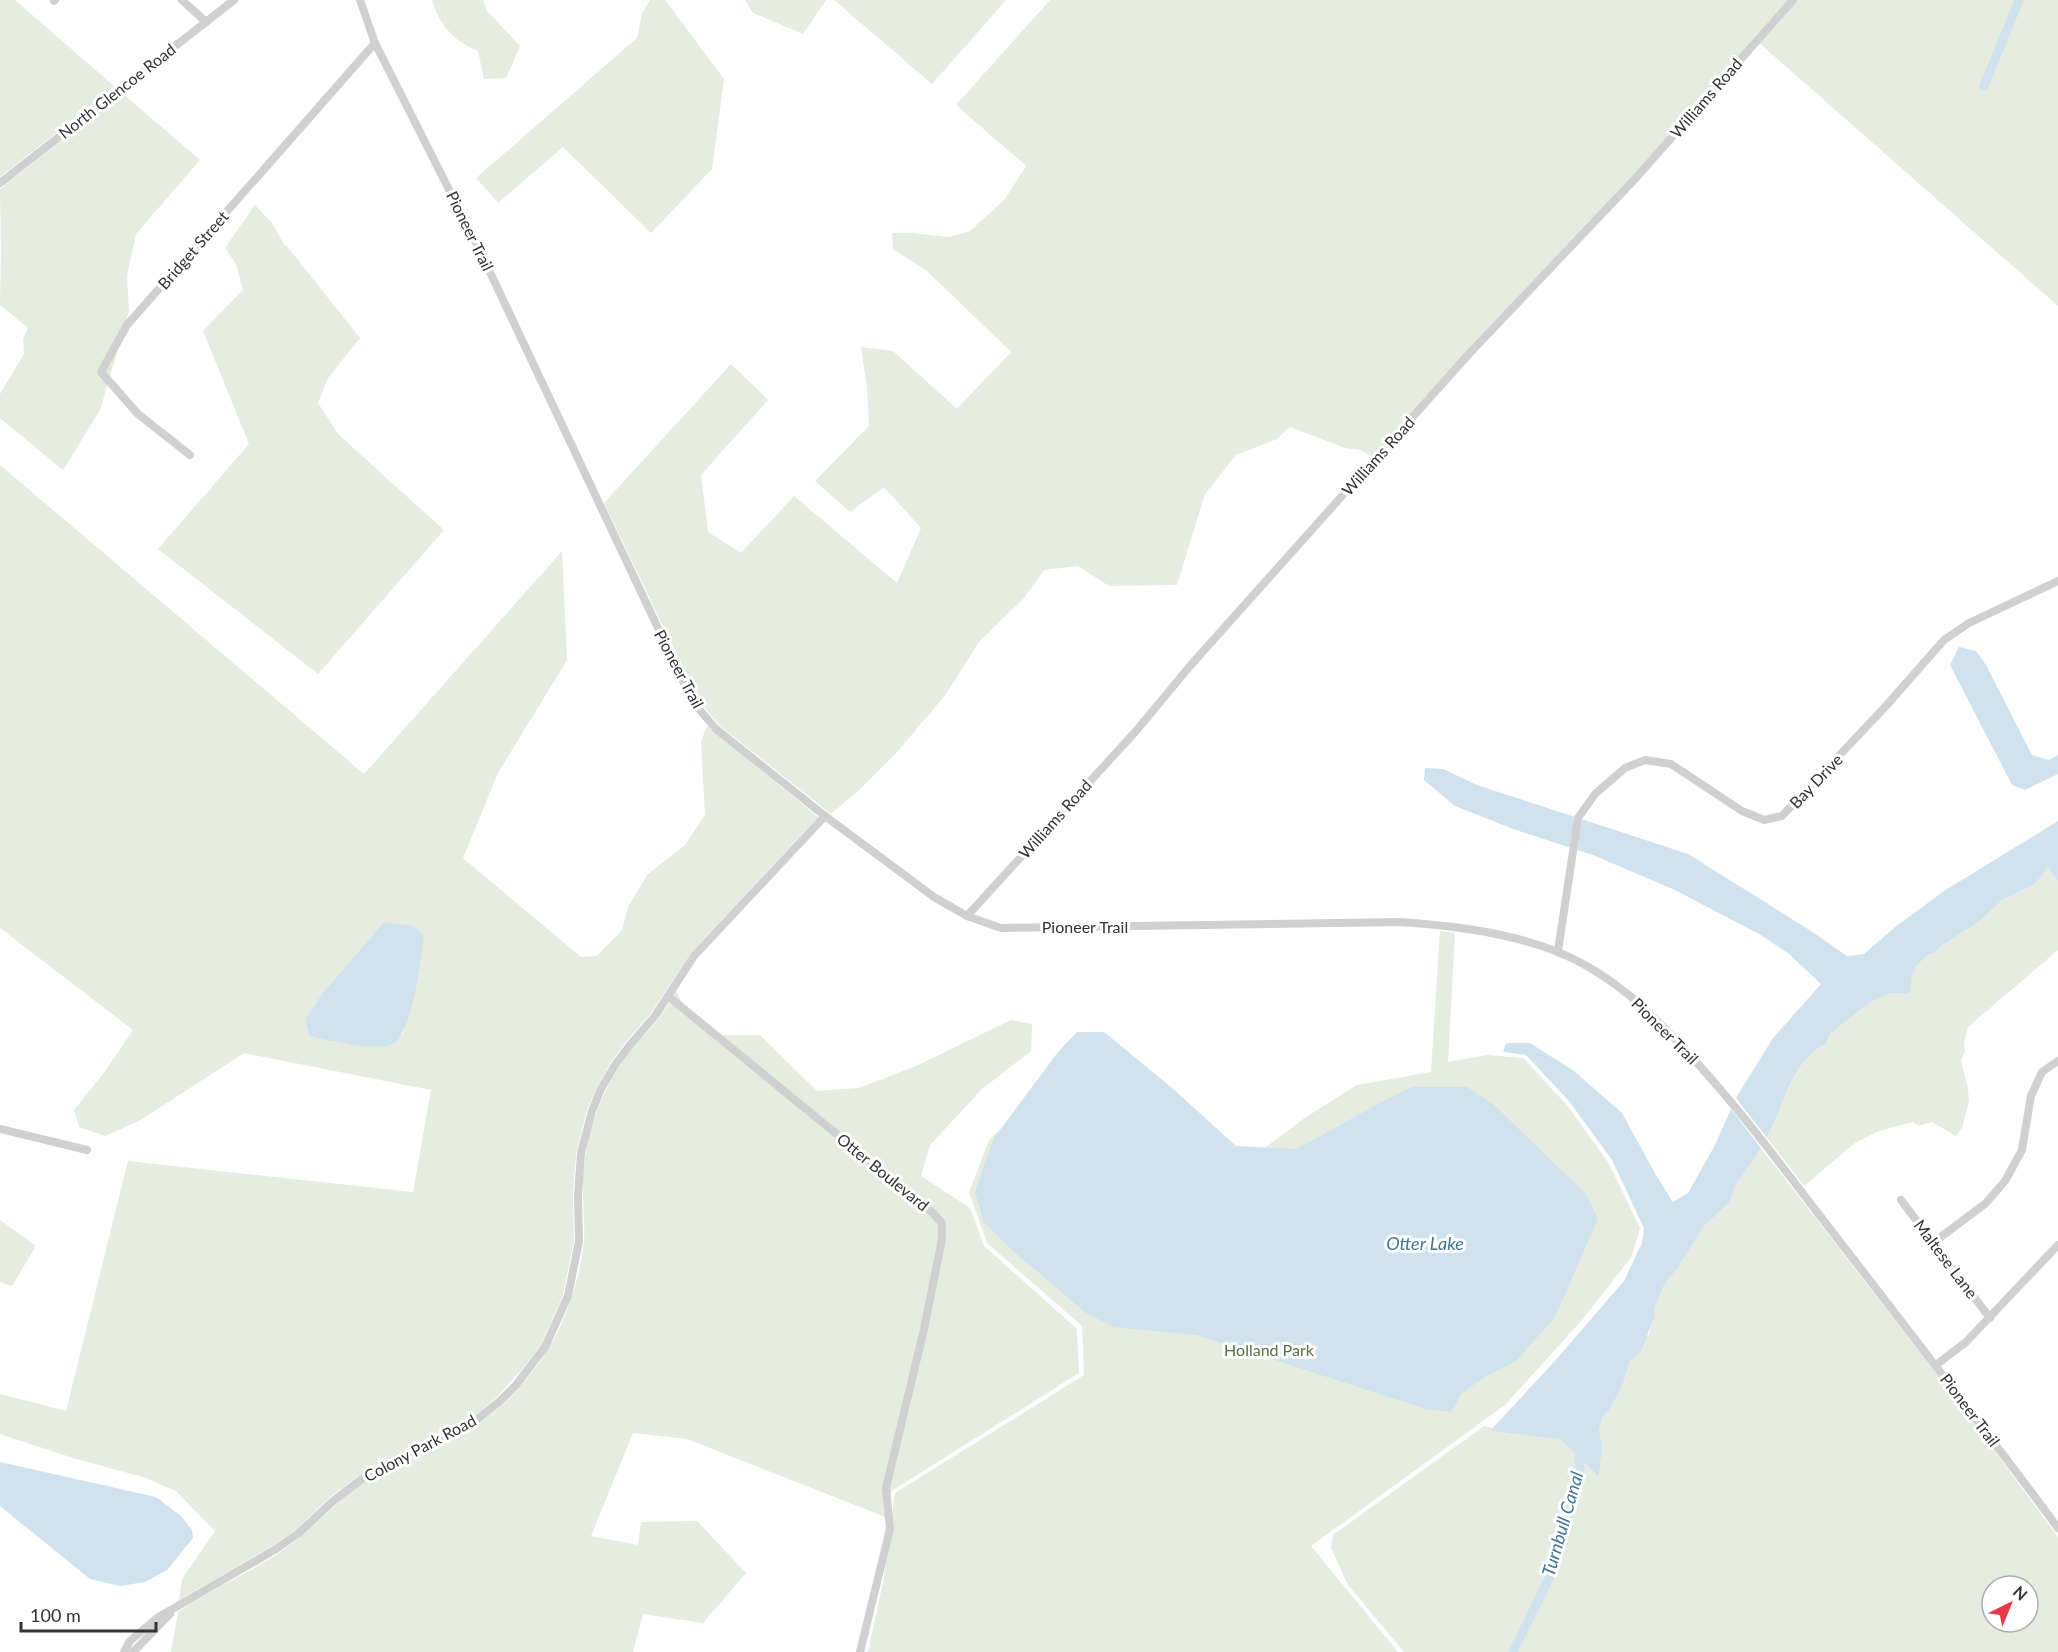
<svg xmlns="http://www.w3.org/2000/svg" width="2058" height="1652" viewBox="0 0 2058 1652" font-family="Lato,sans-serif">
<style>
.green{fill:#e6ecdf;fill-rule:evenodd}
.water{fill:#cfe2ee}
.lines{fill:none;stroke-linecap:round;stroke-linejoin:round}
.canal{stroke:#cfe2ee;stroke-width:9}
.minor{stroke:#d0d0d0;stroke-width:8}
.labels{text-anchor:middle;stroke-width:6;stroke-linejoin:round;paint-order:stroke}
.street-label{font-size:16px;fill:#333;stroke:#fff}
.park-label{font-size:16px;fill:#56703f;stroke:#fff}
.water-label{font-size:18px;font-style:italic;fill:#3f7597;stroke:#fff}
</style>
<rect width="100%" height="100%" fill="#fff"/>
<g class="green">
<polygon points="0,0 15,0 115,87 0,177"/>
<path d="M 432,0 L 483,0 L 487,11 L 520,46 L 506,78 L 484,79 L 478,51 C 455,42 439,25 432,0 Z"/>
<polygon points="650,0 665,0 724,79 712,169 651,233 563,147 498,203 476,178 637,38 642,13"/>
<polygon points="745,0 826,0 803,34 753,13"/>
<polygon points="834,0 1006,0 932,84"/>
<polygon points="1050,0 2058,0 2058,306 1757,41 1377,459 1361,450 1345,448 1290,427 1277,439 1236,455 1205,494 1177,585 1109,586 1078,566 1044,570 1024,598 979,642 946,694 898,751 858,791 831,814 719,725 698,699 604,503 731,364 768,400 701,475 708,532 741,553 794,496 897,583 921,528 884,487 850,512 815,481 869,426 867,388 861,347 893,351 957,409 1011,352 927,271 893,249 892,233 911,233 949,237 970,231 1005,199 1026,166 956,105"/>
<polygon points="122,93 200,160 136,234 127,276 129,311 100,410 63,470 0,418 0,394 24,354 23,339 28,328 0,305 1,250 0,189"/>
<polygon points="255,205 272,223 285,246 286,245 360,338 328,378 318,403 339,435 444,530 318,674 158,549 249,444 203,331 243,290 236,264 225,248"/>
<path d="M 0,465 L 364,774 L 562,551 L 567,660 L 498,773 L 463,858 L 581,957 L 597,956 L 622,930 L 628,907 L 647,875 L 685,845 L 705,815 L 701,741 L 707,726 L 818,817 L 691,953 L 651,1013 L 625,1043 L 611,1062 L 597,1088 L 587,1110 L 576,1154 L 573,1197 L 574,1241 L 563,1295 L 541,1345 L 524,1367 L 496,1398 L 473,1417 L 448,1431 L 399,1452 L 365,1471 L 329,1498 L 297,1529 L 274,1545 L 179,1600 L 182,1579 L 215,1531 L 176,1491 L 143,1477 L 76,1459 L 0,1434 L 0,1394 L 66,1411 L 128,1161 L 413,1192 L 431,1090 L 244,1053 L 139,1121 L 105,1136 L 79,1127 L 74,1110 L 106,1070 L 133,1030 L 0,928 ZM 384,922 L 419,972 L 403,1033 L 391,1044 L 374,1046 L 342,1043 L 309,1036 L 305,1020 L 321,995 Z"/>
<path d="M 2048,866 L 2058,881 L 2058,950 L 1968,1027 L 1964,1042 L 1965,1051 L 1961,1061 L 1968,1089 L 1969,1101 L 1962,1128 L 1956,1136 L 1932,1122 L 1918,1126 L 1913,1122 L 1879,1131 L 1855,1143 L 1804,1186 L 1767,1138 C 1784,1106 1791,1062 1826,1044 L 1830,1034 L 1869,1003 L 1891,993 L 1907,994 L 1910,992 L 1912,976 L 1916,966 L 1928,955 L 1936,952 L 1940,947 L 1971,927 L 2001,901 L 2035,884 Z"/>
<polygon points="1440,931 1455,933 1448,1062 1487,1055 1523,1058 1566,1104 1608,1162 1640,1228 1632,1256 1583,1319 1505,1405 1311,1546 1398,1652 868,1652 884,1577 895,1493 1084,1375 1082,1326 987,1243 969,1192 989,1140 1091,1044 1238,1168 1306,1117 1357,1085 1431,1072"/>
<path d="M 676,991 L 684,1006 L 721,1035 L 760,1035 L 817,1091 L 859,1088 L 916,1066 L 1011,1020 L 1032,1024 L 1031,1051 L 982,1089 L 930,1145 L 921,1176 L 970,1208 L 984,1246 L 1077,1329 L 1079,1373 L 893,1490 L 891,1493 L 888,1518 L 687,1439 L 633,1433 L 591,1536 L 638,1545 L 641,1522 L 697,1521 L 746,1573 L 703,1623 L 643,1614 L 633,1652 L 171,1652 L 178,1612 C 210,1590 247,1574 279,1553 C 312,1531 337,1500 370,1478 C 396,1462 425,1454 452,1440 C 499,1415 537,1375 560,1327 C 572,1300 581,1271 584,1241 C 585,1225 583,1211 583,1195 C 582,1175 585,1153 590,1133 C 598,1103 613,1073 632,1048 C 641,1038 651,1029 659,1018 C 666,1009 671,1000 676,991 Z"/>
<path d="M 1761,1148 L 1960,1404 L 2058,1537 L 2058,1652 L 1404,1652 L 1348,1585 L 1331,1548 L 1333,1535 L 1484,1426 L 1492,1428 L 1491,1431 L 1560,1438 L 1599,1477 L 1602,1448 L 1599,1429 L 1603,1417 L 1610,1409 L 1623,1384 L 1630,1361 L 1641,1352 L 1645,1338 L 1649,1334 L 1655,1307 L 1664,1285 L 1677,1269 L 1705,1225 L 1729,1203 L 1736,1185 ZM 1992,1586 L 2028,1586 L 2028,1622 L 1992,1622 Z"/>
<polygon points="0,1220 36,1246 12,1286 0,1282"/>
</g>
<g class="water">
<polygon points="1959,647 1976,651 1986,665 2032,755 2049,760 2058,755 2058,774 2025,790 2012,785 1950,665"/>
<path d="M 1425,768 L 1443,769 L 1477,785 L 1688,854 L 1811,931 L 1847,956 L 1864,954 L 1894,928 L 1944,891 L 2058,821 L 2058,881 L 2048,867 L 2035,884 L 2001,901 L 1977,923 L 1940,947 L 1936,952 L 1928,955 L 1916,966 L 1912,976 L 1910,992 L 1907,994 L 1891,993 L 1869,1003 L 1830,1034 L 1826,1044 C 1791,1061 1784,1106 1767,1138 L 1736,1098 L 1773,1038 L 1821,984 L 1788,953 L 1759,934 L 1675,890 L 1593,855 L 1513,829 L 1455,806 L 1424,780 Z"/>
<path d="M 384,922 L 413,926 L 424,935 C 421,959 413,1033 392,1044 C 376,1052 326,1040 309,1036 L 305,1020 L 321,995 Z"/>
<polygon points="1077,1032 1104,1032 1172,1088 1236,1146 1297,1149 1387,1099 1413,1087 1467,1087 1493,1104 1586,1194 1598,1219 1555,1317 1516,1361 1486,1376 1462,1393 1451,1412 1426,1409 1197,1335 1113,1327 1086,1313 1012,1250 984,1222 975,1192 994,1138 1058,1052"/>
<polygon points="1506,1043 1530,1043 1574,1071 1622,1113 1656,1175 1673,1202 1688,1193 1715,1145 1731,1109 1761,1148 1736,1185 1729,1203 1705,1225 1677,1269 1664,1285 1655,1307 1654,1317 1641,1352 1630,1361 1623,1384 1610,1409 1603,1417 1599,1429 1602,1448 1599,1477 1560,1439 1490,1431 1554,1362 1624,1281 1642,1243 1644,1228 1612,1160 1569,1101 1526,1055 1503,1052"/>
<polygon points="0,1462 156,1497 181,1516 192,1530 193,1538 167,1570 145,1582 120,1586 90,1579 0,1506"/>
</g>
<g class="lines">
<g class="canal">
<polyline points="1984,86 2019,0"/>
<polyline points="1513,1652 1551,1574 1580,1472 1579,1448"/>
</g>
<g class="minor">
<polyline points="182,0 206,22"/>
<path d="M 360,0 L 375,43 L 479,249 L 693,702 L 716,729 L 825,816 L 934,897 L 967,916 L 1001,928 L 1400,922 C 1460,926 1532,935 1585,965 C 1630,990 1663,1025 1697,1063 C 1740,1110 1778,1161 1817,1212 C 1898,1317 1979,1421 2058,1528"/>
<polyline points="54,1 55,0"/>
<polyline points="0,183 234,0"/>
<polyline points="190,455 138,414 101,372 127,325 375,43"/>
<polyline points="967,916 1136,731 1190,666 1468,355 1635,179 1793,0"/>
<polyline points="1558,951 1578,818 1595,794 1625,768 1645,760 1671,764 1742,811 1764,820 1782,816 1885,707 1944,640 1969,623 2058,581"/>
<polyline points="668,996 933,1213 942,1223 942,1239 924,1329 886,1488 890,1529 860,1652"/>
<polyline points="0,1129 87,1150"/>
<polyline points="1901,1200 1990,1318"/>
<polyline points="1934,1242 1986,1203 2005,1181 2022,1150 2031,1096 2042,1072 2058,1061"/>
<polyline points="1936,1365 1966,1342 2058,1245"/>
<polyline points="124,1652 130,1641 157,1618 276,1549 299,1533 332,1502 367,1475 401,1456 450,1436 475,1421 499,1402 516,1385 545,1347 568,1296 579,1241 578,1196 581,1153 592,1111 601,1089 615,1065 629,1046 655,1016 694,956 825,816"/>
<polyline points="133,1652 170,1614"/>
</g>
</g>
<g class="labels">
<g class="street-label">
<text transform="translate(117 91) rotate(-38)" y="6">North Glencoe Road</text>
<text transform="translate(1706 98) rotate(-49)" y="6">Williams Road</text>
<text transform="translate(470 231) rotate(64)" y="6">Pioneer Trail</text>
<text transform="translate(193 250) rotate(-49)" y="6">Bridget Street</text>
<text transform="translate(1378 456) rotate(-48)" y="6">Williams Road</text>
<text transform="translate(679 669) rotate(62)" y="6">Pioneer Trail</text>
<text transform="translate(1816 781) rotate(-46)" y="6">Bay Drive</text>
<text transform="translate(1055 819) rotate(-48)" y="6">Williams Road</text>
<text x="1085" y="933">Pioneer Trail</text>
<text transform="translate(1665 1031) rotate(45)" y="6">Pioneer Trail</text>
<text transform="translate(883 1172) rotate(39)" y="6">Otter Boulevard</text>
<text transform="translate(1946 1259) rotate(53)" y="6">Maltese Lane</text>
<text transform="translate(1970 1410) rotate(53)" y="6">Pioneer Trail</text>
<text transform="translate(420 1448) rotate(-28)" y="6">Colony Park Road</text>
</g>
<g class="park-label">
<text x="1269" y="1356">Holland Park</text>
</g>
<g class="water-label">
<text x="1425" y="1250">Otter Lake</text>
<text transform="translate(1563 1524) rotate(-74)" y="6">Turnbull Canal</text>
</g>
</g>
<g transform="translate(2010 1604) rotate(43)"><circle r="28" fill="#ffffff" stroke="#adadad" stroke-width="1.5"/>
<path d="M0-4.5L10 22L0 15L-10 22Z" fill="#e63946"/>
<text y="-9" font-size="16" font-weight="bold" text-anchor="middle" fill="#333333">N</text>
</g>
<path d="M21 1622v9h135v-9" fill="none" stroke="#333333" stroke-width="3"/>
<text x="30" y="1622" font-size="18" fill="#333333" stroke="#ffffff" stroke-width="4.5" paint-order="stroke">100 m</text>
</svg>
